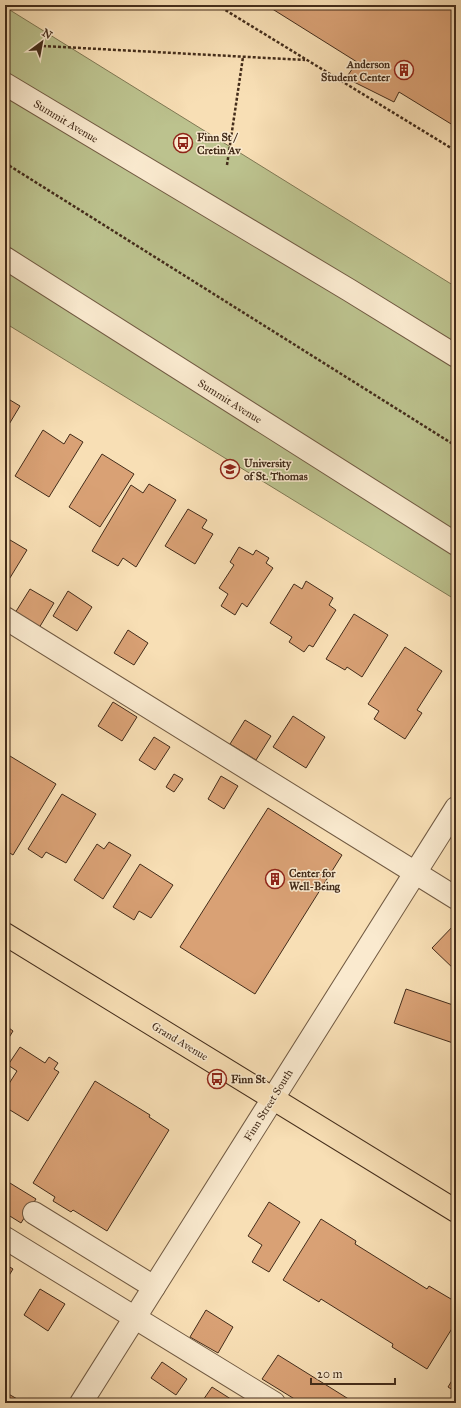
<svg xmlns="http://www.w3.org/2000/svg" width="461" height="1408" viewBox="0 0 461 1408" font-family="'IM FELL Great Primer',serif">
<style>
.green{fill:#bcc28e;stroke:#807854}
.building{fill:#d9a175;stroke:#442d1b}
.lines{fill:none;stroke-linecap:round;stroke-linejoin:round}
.minor-casing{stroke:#715a42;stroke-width:24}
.major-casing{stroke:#442d1b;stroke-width:24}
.path{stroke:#442d1b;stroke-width:2.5;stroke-dasharray:3 2;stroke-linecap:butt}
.minor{stroke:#faeacf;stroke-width:22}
.major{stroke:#f8dfb5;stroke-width:22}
.labels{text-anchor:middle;stroke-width:3;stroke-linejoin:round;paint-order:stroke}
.poi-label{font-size:11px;font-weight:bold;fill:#442d1b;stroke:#faeacf;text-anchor:start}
.street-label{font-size:11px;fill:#442d1b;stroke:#faeacf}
</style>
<rect width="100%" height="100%" fill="#f8dfb5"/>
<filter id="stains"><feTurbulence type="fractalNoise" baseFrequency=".005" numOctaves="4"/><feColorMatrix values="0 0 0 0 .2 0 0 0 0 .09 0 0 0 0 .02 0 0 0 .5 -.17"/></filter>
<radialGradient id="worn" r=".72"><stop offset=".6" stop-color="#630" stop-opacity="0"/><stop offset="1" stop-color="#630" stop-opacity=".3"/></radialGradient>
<polygon class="green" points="5,7 456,287 456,600 5,323"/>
<g class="building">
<polygon points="266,5 456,5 456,127 399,92 394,102 346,78 357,62"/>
<polygon points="5,397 20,406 5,431"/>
<polygon points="43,430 64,444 70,434 83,442 49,497 15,476"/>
<polygon points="102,454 134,474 100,527 69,507"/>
<polygon points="149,484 176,500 136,567 123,558 118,566 92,551 131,485 143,493"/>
<polygon points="188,509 207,520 202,528 213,534 195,564 165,546"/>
<polygon points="5,537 27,550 5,586"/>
<polygon points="239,547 253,555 256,550 269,558 266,563 273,568 247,607 242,603 235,615 221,606 228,594 219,588 234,565 230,562"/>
<polygon points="306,581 333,598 329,605 336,610 313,647 309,645 304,652 289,642 292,637 270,623 294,584 302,589"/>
<polygon points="30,589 54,603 39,628 15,613"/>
<polygon points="68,591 92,607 77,631 53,616"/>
<polygon points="354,614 388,635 362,677 347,667 345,670 326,659"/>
<polygon points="128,630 148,643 134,665 114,653"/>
<polygon points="405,647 442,671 417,710 422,713 405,739 374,719 379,711 368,704"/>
<polygon points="113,702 137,717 122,741 98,726"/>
<polygon points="293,716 325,737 306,768 273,747"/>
<polygon points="245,720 271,736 256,760 230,744"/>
<polygon points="154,737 170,747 155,770 139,760"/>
<polygon points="5,753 56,784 13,855 5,850"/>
<polygon points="174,774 183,779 174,792 166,787"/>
<polygon points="221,776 238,786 224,809 208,799"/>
<polygon points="62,794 96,814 66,863 46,852 42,858 28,849"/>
<polygon points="268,808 342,855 255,994 180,947"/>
<polygon points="109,842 131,855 103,899 74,880 97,844 104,849"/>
<polygon points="140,864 173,885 151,918 139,911 134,920 113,907"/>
<polygon points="456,923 456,971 432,948"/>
<polygon points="406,989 456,1006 456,1044 394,1023"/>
<polygon points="5,1025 13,1031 5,1044"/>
<polygon points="20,1047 45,1063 49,1057 58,1063 54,1069 59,1072 28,1121 5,1107 5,1090 17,1071 8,1065"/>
<polygon points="95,1081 150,1115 149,1117 169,1130 107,1231 73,1210 71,1212 53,1201 55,1197 33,1183"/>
<polygon points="5,1180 36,1199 21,1223 5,1213"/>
<polygon points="269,1202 300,1222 269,1272 252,1262 262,1245 248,1236"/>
<polygon points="321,1219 356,1241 355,1244 427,1289 429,1286 456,1302 456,1322 427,1369 392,1347 393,1344 321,1299 319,1302 283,1280"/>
<polygon points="5,1264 13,1269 5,1282"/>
<polygon points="40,1289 65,1304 48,1331 24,1315"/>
<polygon points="206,1310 233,1327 218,1353 190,1337"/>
<polygon points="278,1355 355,1403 301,1403 262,1379"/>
<polygon points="162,1362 187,1379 176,1395 151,1378"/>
<polygon points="456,1374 456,1392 448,1387"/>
<polygon points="212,1387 237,1403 201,1403"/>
<polygon points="5,1392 19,1400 17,1403 5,1403"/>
</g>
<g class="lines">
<g class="minor-casing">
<g id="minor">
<polyline points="5,84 349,290 456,356"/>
<polyline points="5,258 456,544"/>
<polyline points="5,618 456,898"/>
<polyline points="34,1213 154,1287"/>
<polyline points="5,1238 274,1403"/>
<polyline points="81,1403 456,808"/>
</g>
</g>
<g class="major-casing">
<polyline id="major" points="5,934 456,1211"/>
</g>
<g class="path">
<polyline points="217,5 456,151"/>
<polyline points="43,46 305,60"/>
<polyline points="5,163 456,446"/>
<polyline points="227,165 243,57"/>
</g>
<use href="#minor" class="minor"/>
<use href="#major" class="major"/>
</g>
<defs>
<g id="building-ring" transform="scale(1)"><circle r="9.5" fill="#faeacf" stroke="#8f2418" stroke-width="1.5"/><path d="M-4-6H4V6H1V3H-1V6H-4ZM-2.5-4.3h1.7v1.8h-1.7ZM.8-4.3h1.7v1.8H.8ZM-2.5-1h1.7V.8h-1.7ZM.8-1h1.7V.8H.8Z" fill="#8f2418"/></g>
<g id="bus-ring" transform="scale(1)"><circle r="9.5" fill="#faeacf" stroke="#8f2418" stroke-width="1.5"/><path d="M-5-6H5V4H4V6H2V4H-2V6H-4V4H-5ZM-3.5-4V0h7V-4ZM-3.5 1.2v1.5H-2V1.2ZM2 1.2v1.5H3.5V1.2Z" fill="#8f2418"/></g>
<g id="university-ring" transform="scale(1)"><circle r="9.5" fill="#faeacf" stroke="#8f2418" stroke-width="1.5"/><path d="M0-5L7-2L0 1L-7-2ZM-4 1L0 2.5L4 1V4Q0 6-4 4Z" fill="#8f2418"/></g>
</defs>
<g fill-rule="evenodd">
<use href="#building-ring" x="404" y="70"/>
<use href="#bus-ring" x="183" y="143"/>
<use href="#university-ring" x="230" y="469"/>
<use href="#building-ring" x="275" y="879"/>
<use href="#bus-ring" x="217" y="1079"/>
</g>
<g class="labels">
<g class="poi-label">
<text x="390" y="68" text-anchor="end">Anderson<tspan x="390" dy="13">Student Center</tspan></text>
<text x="197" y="141">Finn St /<tspan x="197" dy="13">Cretin Av</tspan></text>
<text x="244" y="467">University<tspan x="244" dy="13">of St. Thomas</tspan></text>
<text x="289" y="877">Center for<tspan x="289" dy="13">Well-Being</tspan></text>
<text x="231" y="1083">Finn St</text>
</g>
<g class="street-label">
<text transform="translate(66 121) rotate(31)" y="4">Summit Avenue</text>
<text transform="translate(230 401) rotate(32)" y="4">Summit Avenue</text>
<text transform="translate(180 1041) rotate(31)" y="4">Grand Avenue</text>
<text transform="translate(268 1105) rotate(-58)" y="4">Finn Street South</text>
</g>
</g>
<rect width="461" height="1408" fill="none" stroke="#f8dfb5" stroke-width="20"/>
<rect x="6" y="6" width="449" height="1396" fill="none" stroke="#442d1b" stroke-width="2"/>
<rect x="10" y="10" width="441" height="1388" fill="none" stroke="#442d1b"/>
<g transform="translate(42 42) rotate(32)" stroke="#faeacf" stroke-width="3" paint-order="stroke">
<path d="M0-3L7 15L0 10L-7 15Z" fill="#442d1b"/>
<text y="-6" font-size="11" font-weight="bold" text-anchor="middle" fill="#442d1b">N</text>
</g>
<path d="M311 1378v6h84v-6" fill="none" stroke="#442d1b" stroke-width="2"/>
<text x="317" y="1378" font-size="12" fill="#442d1b" stroke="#faeacf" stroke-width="3" paint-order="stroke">20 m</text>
<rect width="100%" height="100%" filter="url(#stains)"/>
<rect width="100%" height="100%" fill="url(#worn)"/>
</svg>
